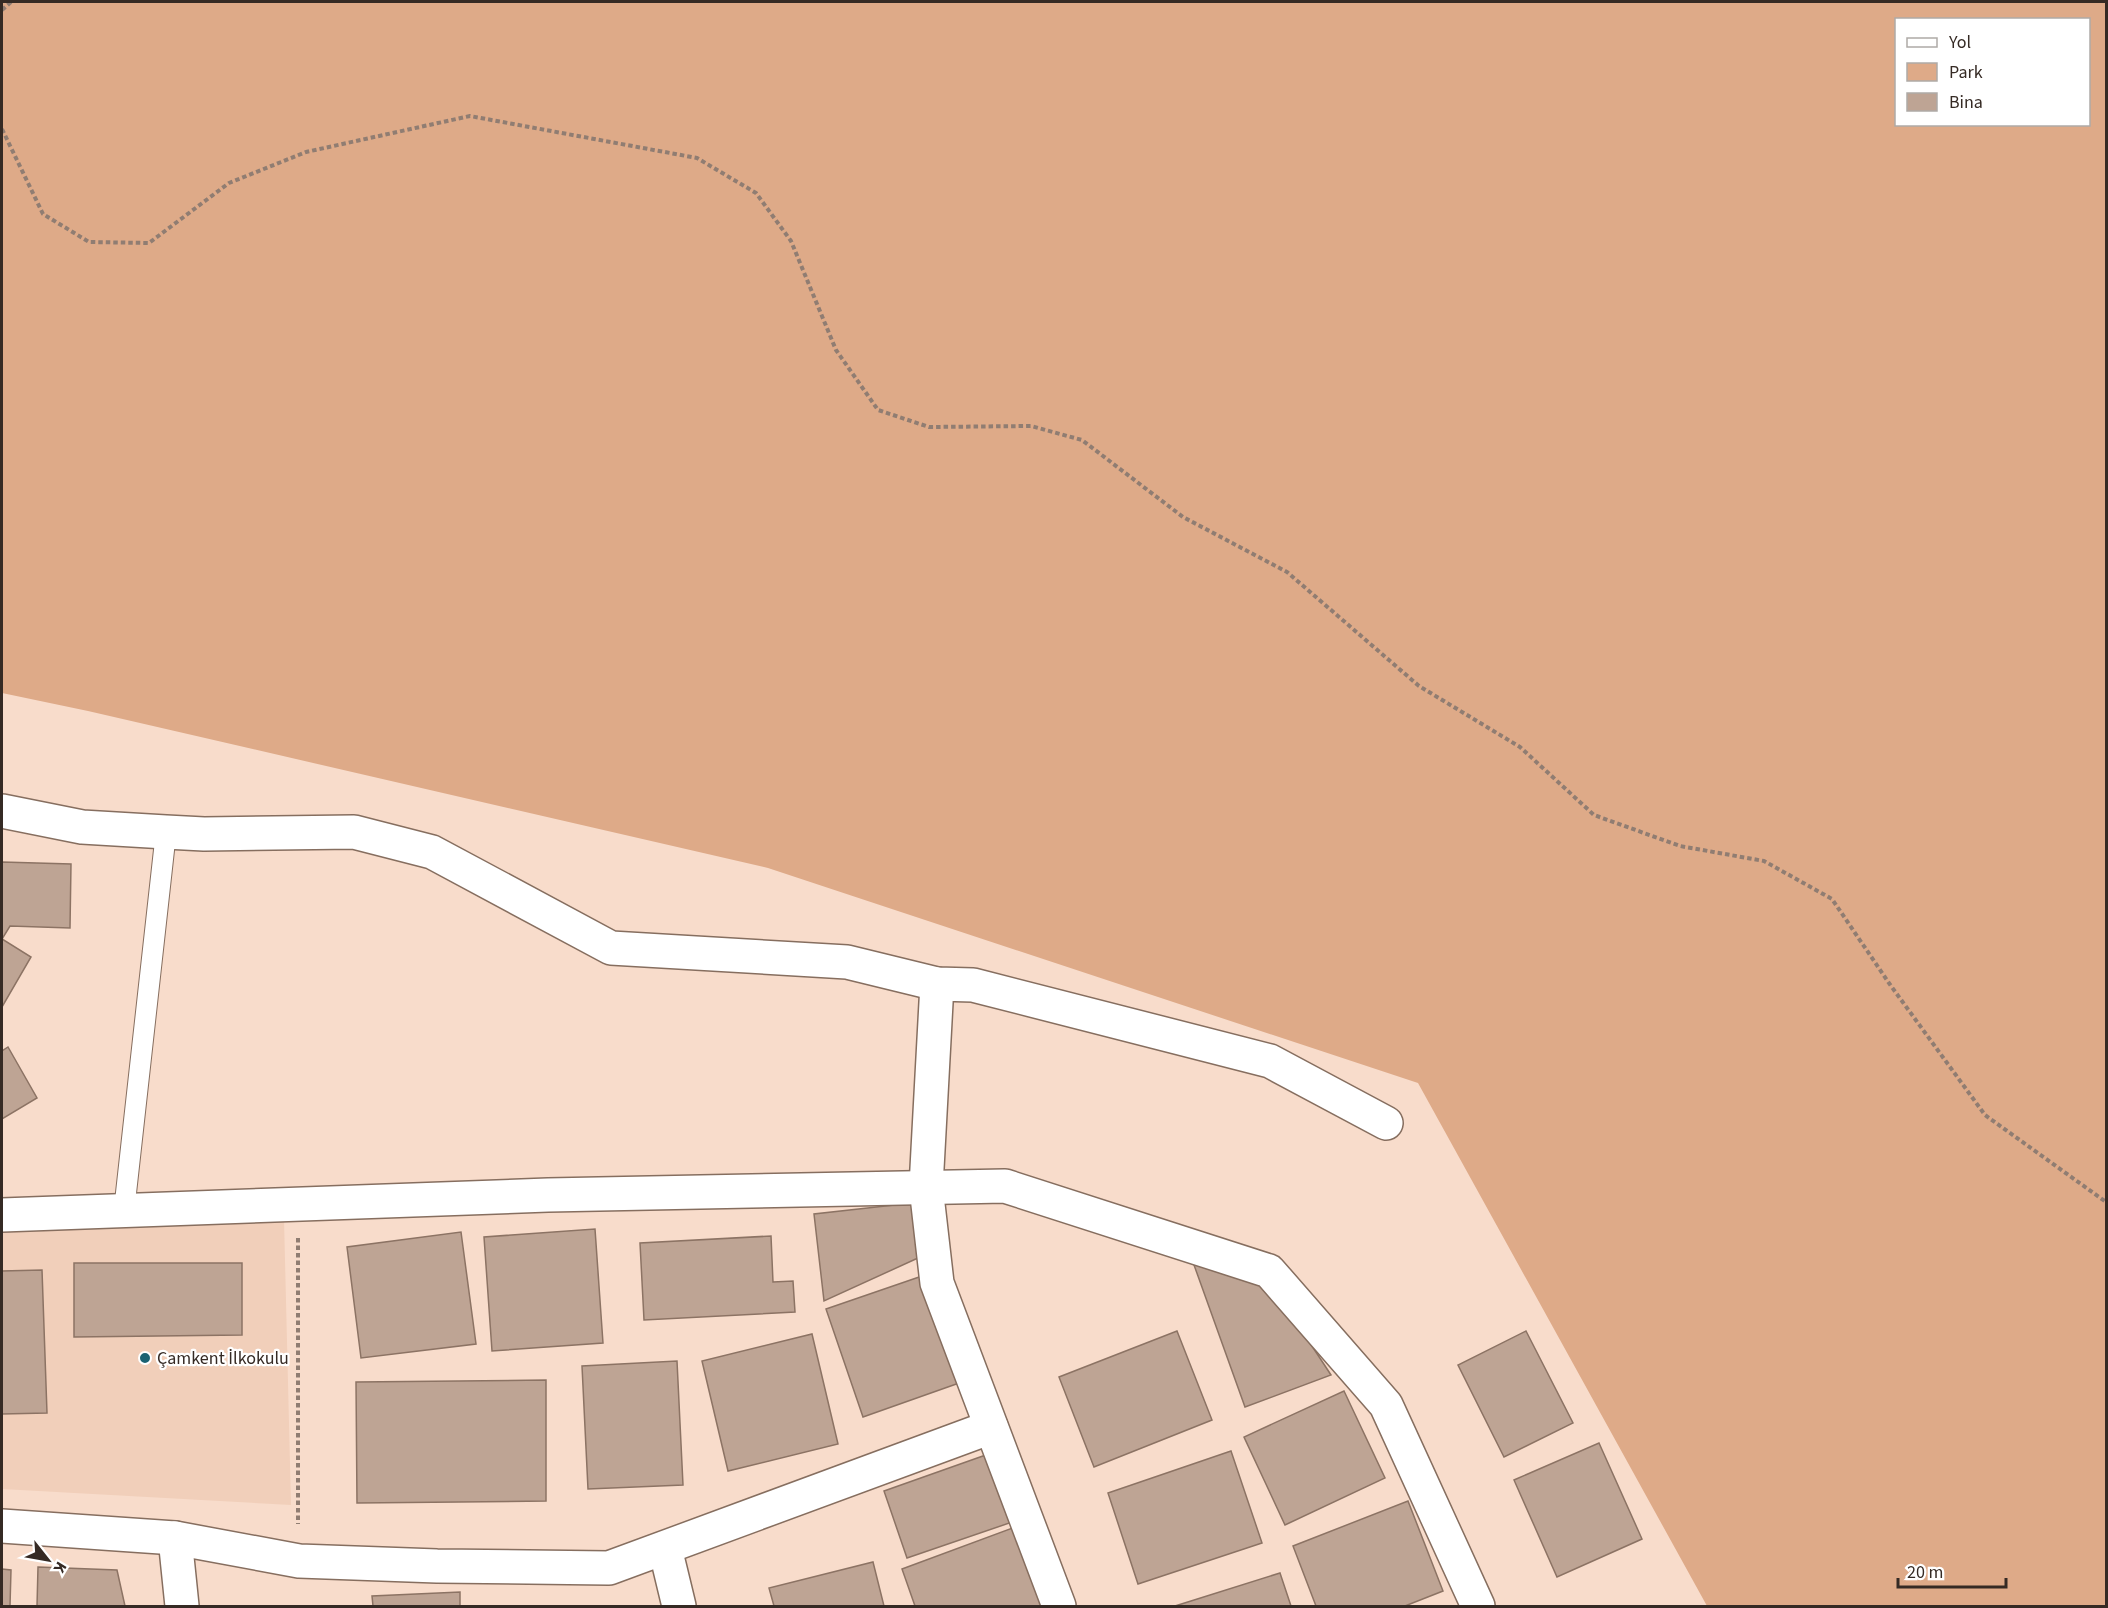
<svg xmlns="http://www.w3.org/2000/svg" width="2108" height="1608" viewBox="0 0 2108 1608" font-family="'Source Sans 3',sans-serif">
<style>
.built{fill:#f1cfba}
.green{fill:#deaa88;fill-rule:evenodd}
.building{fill:#bea494;stroke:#8c7364;stroke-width:1.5}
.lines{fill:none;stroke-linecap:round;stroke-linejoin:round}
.service-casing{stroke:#866e5f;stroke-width:22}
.minor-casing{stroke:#866e5f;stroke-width:36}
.path{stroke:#907d72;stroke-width:4;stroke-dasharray:4.5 3;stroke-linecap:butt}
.service{stroke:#fff;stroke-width:20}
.minor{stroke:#fff;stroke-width:33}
.poi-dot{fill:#1b6272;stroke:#fff;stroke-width:2}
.labels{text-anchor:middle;stroke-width:4.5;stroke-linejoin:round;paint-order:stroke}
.poi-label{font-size:18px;fill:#352a24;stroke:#fff;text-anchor:start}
</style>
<rect width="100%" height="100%" fill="#f8dccb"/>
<polygon class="built" points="284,1219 291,1505 2,1489 2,1228"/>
<path class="green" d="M 2,2 L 2106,2 L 2106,1606 L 1707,1606 L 1418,1083 L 768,868 L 88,711 L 2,693 ZM 1896,20 L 2088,20 L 2088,124 L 1896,124 Z"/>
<g class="building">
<polygon points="2,862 71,864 70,928 10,926 2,939 31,957 2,1007"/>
<polygon points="8,1047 37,1098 2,1119 2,1051"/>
<polygon points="912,1203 918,1258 824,1301 814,1214"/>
<polygon points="595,1229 603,1343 492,1351 484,1237"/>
<polygon points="461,1232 476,1344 361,1358 347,1247"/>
<polygon points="771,1236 773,1282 793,1281 795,1312 644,1320 640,1243"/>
<polygon points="1189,1251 1266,1276 1331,1375 1245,1407"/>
<polygon points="74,1263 242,1263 242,1335 74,1337"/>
<polygon points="42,1270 47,1413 2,1414 2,1271"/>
<polygon points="925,1275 962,1382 863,1417 826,1309"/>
<polygon points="1177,1331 1212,1420 1094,1467 1059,1377"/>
<polygon points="1526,1331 1573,1423 1504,1457 1458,1365"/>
<polygon points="812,1334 838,1444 728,1471 702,1361"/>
<polygon points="677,1361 683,1485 588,1489 582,1366"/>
<polygon points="546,1380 546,1501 357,1503 356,1382"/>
<polygon points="1344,1391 1385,1478 1285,1525 1244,1437"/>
<polygon points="1599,1443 1642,1539 1557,1577 1514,1480"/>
<polygon points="997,1451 1021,1519 907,1558 884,1491"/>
<polygon points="1231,1451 1262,1543 1138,1584 1108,1493"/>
<polygon points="1408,1501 1443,1591 1405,1606 1316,1606 1293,1546"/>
<polygon points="1018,1526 1048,1606 915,1606 902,1569"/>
<polygon points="873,1562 884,1606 774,1606 769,1588"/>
<polygon points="38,1567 117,1570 125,1606 37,1606"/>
<polygon points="2,1569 11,1570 10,1606 2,1606"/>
<polygon points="1280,1573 1291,1606 1175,1606"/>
<polygon points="460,1592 460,1606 373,1606 372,1596"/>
</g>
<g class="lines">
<g class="service-casing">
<polyline id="service" points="124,1211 166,832"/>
</g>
<g class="minor-casing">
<g id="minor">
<polyline points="2,811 82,827 166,832 204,834 354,832 432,852 611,948 847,962 937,984 973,985 1270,1061 1386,1123"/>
<polyline points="937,984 926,1187 937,1283 1059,1606"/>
<polyline points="2,1215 548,1195 1005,1186 1269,1271 1386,1405 1478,1606"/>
<polyline points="2,1526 175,1538 299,1561 437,1566 609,1568 991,1427"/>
<polyline points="175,1538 182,1606"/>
<polyline points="665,1548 679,1606"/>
</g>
</g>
<g class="path">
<polyline points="2,10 11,2"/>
<polyline points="2,129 43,214 89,242 149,243 229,183 306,152 470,116 697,158 756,193 791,241 836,350 878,410 929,427 1031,426 1082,440 1183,517 1287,572 1419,686 1520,747 1594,815 1680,846 1764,861 1832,899 1891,986 1985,1115 2106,1202"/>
<polyline points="298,1238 298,1524"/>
</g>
<use href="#service" class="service"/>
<use href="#minor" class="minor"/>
</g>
<circle class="poi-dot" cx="145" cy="1358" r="6"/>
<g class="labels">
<g class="poi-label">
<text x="157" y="1364">Çamkent İlkokulu</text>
</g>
</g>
<rect width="2108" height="1608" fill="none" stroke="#352a24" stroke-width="6"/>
<rect x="1895" y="18" width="195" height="108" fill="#ffffff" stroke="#aeaaa7" stroke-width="1.5"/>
<rect x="1907" y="38" width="30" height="9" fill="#ffffff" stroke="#aeaaa7" stroke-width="1.5"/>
<text x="1949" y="48" font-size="18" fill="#352a24">Yol</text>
<rect x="1907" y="63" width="30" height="18" fill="#deaa88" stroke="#aeaaa7" stroke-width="1.5"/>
<text x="1949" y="78" font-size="18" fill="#352a24">Park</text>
<rect x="1907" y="93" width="30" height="18" fill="#bea494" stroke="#aeaaa7" stroke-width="1.5"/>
<text x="1949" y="108" font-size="18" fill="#352a24">Bina</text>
<g transform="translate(48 1560) rotate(121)" stroke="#ffffff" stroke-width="4.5" paint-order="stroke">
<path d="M0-4.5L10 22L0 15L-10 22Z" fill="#352a24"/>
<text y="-9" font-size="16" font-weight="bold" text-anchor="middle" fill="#352a24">K</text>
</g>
<path d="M1898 1578v9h108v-9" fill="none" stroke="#352a24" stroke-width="3"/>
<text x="1907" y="1578" font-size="18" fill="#352a24" stroke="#ffffff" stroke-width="4.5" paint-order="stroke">20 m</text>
</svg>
